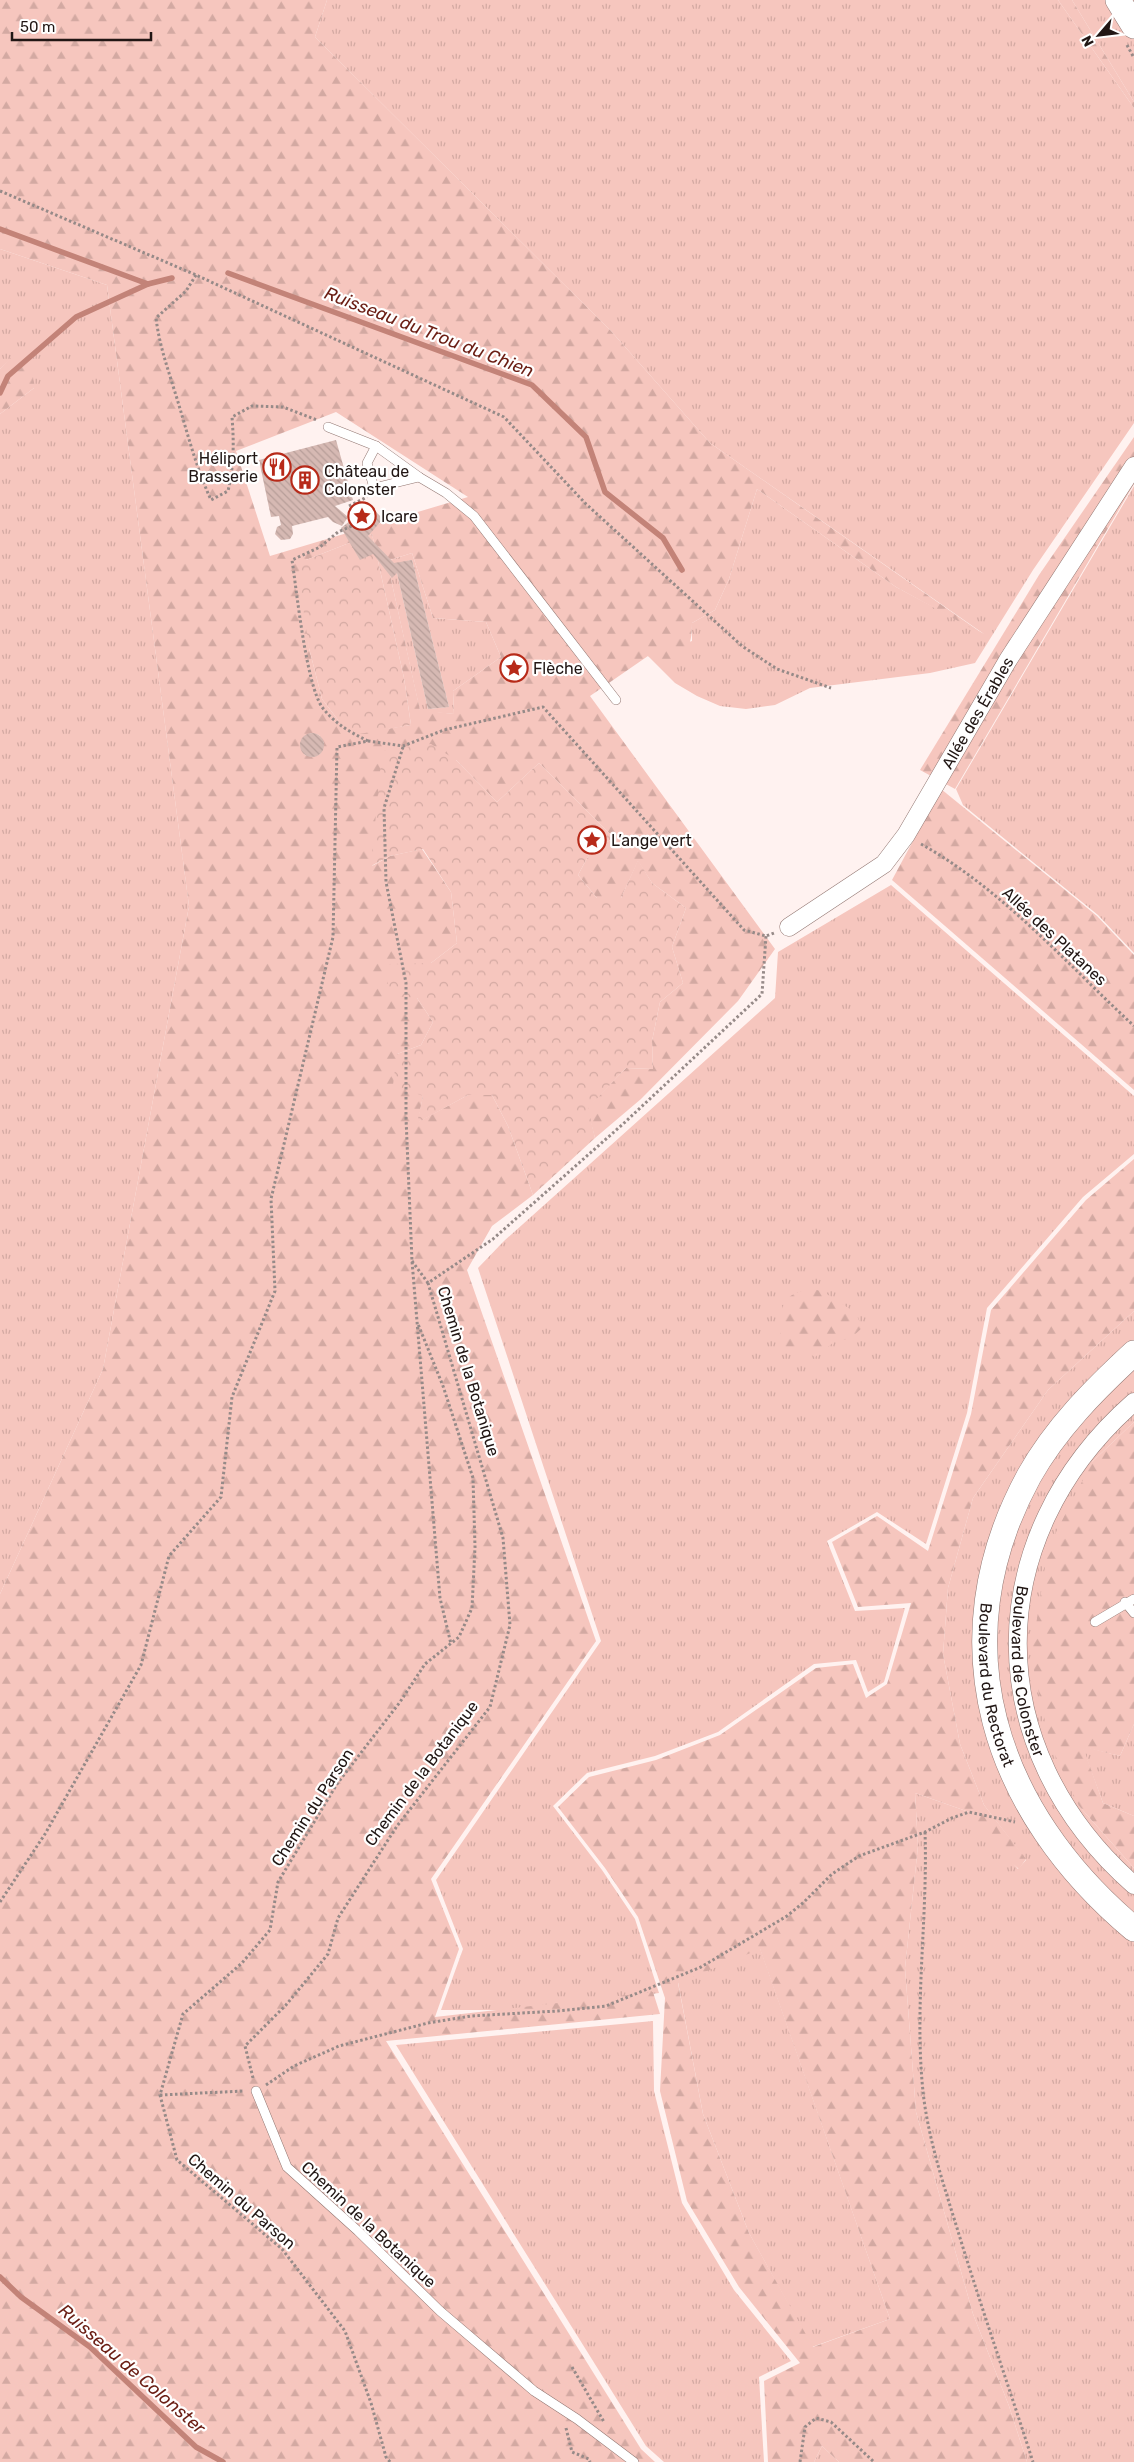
<svg xmlns="http://www.w3.org/2000/svg" width="1134" height="2462" viewBox="0 0 1134 2462" font-family="Rubik,sans-serif">
<style>
.grass{fill:url(#grass-tufts);fill-rule:evenodd}
.forest{fill:url(#forest-firs);fill-rule:evenodd}
.park{fill:url(#park-crowns)}
.lines{fill:none;stroke-linecap:round;stroke-linejoin:round}
.stream{stroke:#c38378;stroke-width:5.5}
.building{fill:url(#building-back-hatch)}
.service-casing{stroke:#937873;stroke-width:10}
.minor-casing{stroke:#937873;stroke-width:19}
.secondary-casing{stroke:#937873;stroke-width:26}
.path{stroke:#968a88;stroke-width:3;stroke-dasharray:2.5 2.5;stroke-linecap:butt}
.service{stroke:#fff;stroke-width:9}
.minor{stroke:#fff;stroke-width:18}
.secondary{stroke:#fff;stroke-width:25}
.labels{text-anchor:middle;stroke-width:4.5;stroke-linejoin:round;paint-order:stroke}
.poi-label{font-size:16px;fill:#211614;stroke:#fff;text-anchor:start}
.street-label{font-size:16px;fill:#211614;stroke:#fff}
.water-label{font-size:18px;font-style:italic;fill:#6b1e14;stroke:#fff}
</style>
<defs>
<pattern id="grass-tufts" width="24" height="20" patternUnits="userSpaceOnUse" patternTransform="scale(1.25)"><rect width="24" height="20" fill="#f6c6be"/><path d="M3 7l-1-3M5 7V3M7 7l1-3M15 17l-1-3M17 17v-4M19 17l1-3" fill="none" stroke="#d3a9a2"/></pattern>
<pattern id="forest-firs" width="22" height="20" patternUnits="userSpaceOnUse" patternTransform="scale(1.25)"><rect width="22" height="20" fill="#f6c6be"/><path d="M5 1l3.5 6h-7zM16 11l3.5 6h-7z" fill="#d3a9a2"/></pattern>
<pattern id="park-crowns" width="20" height="18" patternUnits="userSpaceOnUse" patternTransform="scale(1.25)"><rect width="20" height="18" fill="#f6c6be"/><path d="M2 6a3 3 0 1 1 6 0M12 15a3 3 0 1 1 6 0" fill="none" stroke="#d3a9a2"/></pattern>
<pattern id="building-back-hatch" width="6" height="6" patternUnits="userSpaceOnUse" patternTransform="scale(1.25)"><rect width="6" height="6" fill="#d6b9b3"/><path d="M-1 5l2 2M0 0l6 6M5-1l2 2" fill="none" stroke="#b79e99"/></pattern>
</defs>
<rect width="100%" height="100%" fill="#fff2f0"/>
<g class="grass">
<polygon points="327,0 1058,0 1134,108 1134,423 1033,570 975,663 930,673 810,688 775,705 746,709 720,706 697,696 675,683 648,656 692,641 692,623 715,610 729,579 757,489 896,587 984,634 710,443 611,331 315,37"/>
<polygon points="1072,0 1134,0 1134,102"/>
<polygon points="0,249 107,285 189,906 103,1369 0,1594 0,414 34,388 11,358 0,369"/>
<polygon points="1134,486 1134,953 1098,915 963,805 956,789"/>
<path d="M 412,553 L 433,618 L 486,622 L 501,657 L 453,691 L 454,714 L 420,711 L 387,561 ZM 412,560 L 449,707 L 448,707 L 428,709 L 395,564 Z"/>
<polygon points="891,885 1134,1096 1134,1154 1083,1197 987,1308 967,1413 926,1544 877,1512 827,1541 855,1611 905,1608 884,1682 868,1692 856,1660 814,1664 718,1732 655,1756 587,1773 553,1806 602,1870 635,1919 659,1993 538,2010 441,2010 463,1949 436,1880 601,1641 478,1268 504,1241 775,998 778,952"/>
<polygon points="1134,1311 1134,1422 1092,1462 1079,1806 1134,1868 1134,2462 1027,2462 1009,2406 973,2314 916,2112 905,1968 918,1846 915,1793 969,1812 1018,1869 1026,1860 984,1805 960,1744 943,1654 948,1588 973,1498 1048,1390"/>
<polygon points="1134,1724 1134,1816 1103,1803 1082,1746 1120,1756"/>
<polygon points="760,1948 890,2319 812,2347 749,2233 703,2114 678,1982"/>
<polygon points="653,2021 654,2091 682,2203 734,2290 791,2361 759,2377 764,2462 664,2462 646,2446 396,2045"/>
<polygon points="822,2446 839,2462 814,2462"/>
</g>
<g class="forest">
<path d="M 0,0 L 327,0 L 315,37 L 611,331 L 710,443 L 989,638 L 896,587 L 757,489 L 729,579 L 715,610 L 692,623 C 692,649 686,654 664,667 L 648,656 L 590,696 L 775,949 L 738,1001 L 641,1099 L 595,1138 L 587,1108 L 626,1068 L 653,1069 L 652,1041 L 660,1002 L 683,983 L 672,947 L 686,908 L 652,883 L 638,861 L 621,898 L 597,898 L 578,875 L 591,851 L 614,838 L 539,763 L 497,802 L 456,760 L 372,866 L 390,856 L 422,849 L 451,892 L 457,943 L 431,963 L 417,998 L 433,1022 L 421,1045 L 397,1054 L 423,1096 L 418,1122 L 468,1095 L 492,1095 L 508,1126 L 533,1195 L 492,1226 L 467,1270 L 596,1641 L 431,1879 L 459,1949 L 435,2017 L 653,1992 L 660,2014 L 386,2041 L 641,2449 L 655,2462 L 0,2462 L 0,1594 L 103,1369 L 189,906 L 107,285 L 0,249 ZM 336,412 L 468,497 L 270,556 L 236,451 ZM 372,534 L 404,678 L 411,725 L 385,729 L 338,720 L 322,699 L 309,648 L 306,560 ZM 412,553 L 433,618 L 486,622 L 501,657 L 453,691 L 454,714 L 420,710 L 387,561 ZM 311,733 L 319,735 L 324,743 L 320,754 L 313,757 L 305,755 L 301,747 L 302,739 Z"/>
<polygon points="1058,0 1072,0 1134,102 1134,108"/>
<polygon points="31,353 34,388 0,414 0,369 11,357"/>
<polygon points="1134,437 1134,484 955,789 920,770 1039,575"/>
<polygon points="941,789 1097,916 1134,955 1134,1090 892,880"/>
<path d="M 1134,1159 L 1134,1311 L 1048,1390 L 973,1498 L 948,1588 L 943,1654 L 960,1744 L 984,1805 L 1026,1859 L 1019,1869 L 966,1823 L 969,1812 L 915,1793 L 918,1846 L 905,1968 L 916,2112 L 973,2314 L 1009,2406 L 1027,2462 L 839,2462 L 822,2446 L 814,2462 L 768,2462 L 764,2381 L 800,2363 L 739,2287 L 687,2201 L 660,2091 L 665,1998 L 638,1917 L 605,1868 L 558,1807 L 589,1777 L 656,1760 L 720,1735 L 816,1668 L 853,1664 L 866,1698 L 887,1684 L 911,1603 L 858,1607 L 832,1542 L 877,1516 L 928,1551 L 971,1414 L 991,1310 L 1086,1200 ZM 760,1949 L 890,2319 L 813,2347 L 749,2233 L 703,2114 L 678,1983 Z"/>
<path d="M 811,1289 L 822,1291 L 856,1313 L 862,1328 L 851,1338 L 834,1342 L 815,1357 L 805,1351 L 786,1352 L 778,1343 C 788,1318 769,1296 811,1289 Z"/>
<polygon points="1134,1422 1134,1724 1120,1756 1083,1747 1103,1803 1134,1816 1134,1868 1079,1806 1050,1744 1031,1657 1048,1548 1092,1462"/>
</g>
<g class="park">
<polygon points="372,534 404,678 411,725 359,734 338,720 322,699 309,648 298,573 306,560"/>
<polygon points="431,744 456,760 497,802 539,763 614,838 591,851 578,875 597,898 621,898 638,860 652,883 686,908 672,947 683,983 660,1002 652,1041 653,1069 626,1068 588,1108 595,1138 533,1195 508,1126 492,1095 468,1095 417,1123 423,1096 393,1085 397,1054 421,1045 433,1022 417,998 387,995 389,964 431,963 457,943 451,892 423,849 390,856 371,866 382,751"/>
</g>
<g class="lines">
<g class="stream">
<polyline points="0,229 148,284 172,278"/>
<polyline points="228,273 532,385 586,437 605,492 663,538 682,570"/>
<polyline points="0,393 8,376 76,317 148,284"/>
<polyline points="0,2277 21,2297 90,2347 196,2447 223,2462"/>
</g>
</g>
<g class="building">
<polygon points="336,440 353,500 335,506 348,517 342,526 333,522 328,517 292,526 293,534 290,539 281,540 275,534 277,527 281,525 279,516 271,517 259,460"/>
<polygon points="369,509 375,511 383,519 368,536 394,563 412,560 449,707 428,709 397,573 392,578 373,554 360,560 341,528 360,513 362,516"/>
<circle cx="312" cy="745" r="12"/>
</g>
<g class="lines">
<g class="service-casing">
<g id="service">
<polyline points="328,427 376,446 419,477 446,493 474,516 616,700"/>
<polyline points="376,446 367,463 374,488 419,477"/>
<polyline points="1125,1602 1134,1613"/>
<polyline points="1095,1622 1134,1599"/>
<polyline points="256,2091 287,2167 358,2231 440,2311 534,2391 577,2419 634,2462"/>
</g>
</g>
<g class="minor-casing">
<g id="minor">
<path id="s1" d="M 789,927 L 884,864 L 906,835 L 1008,660 L 1134,466"/>
<path id="s2" d="M 1134,1402 C 979,1538 979,1749 1134,1885"/>
</g>
</g>
<g class="secondary-casing">
<g id="secondary">
<polyline points="1118,0 1134,26"/>
<path id="s3" d="M 1134,1353 C 1094,1390 1056,1428 1029,1476 C 938,1643 994,1812 1134,1929"/>
</g>
</g>
<g class="path">
<polyline points="1127,45 1134,58"/>
<polyline points="0,191 196,275 504,417 586,504 742,646 777,669 831,688"/>
<path d="M 196,275 L 186,291 L 156,318 C 159,343 166,363 173,386 C 186,426 193,460 211,500 L 228,491 C 234,466 234,442 232,417 L 252,406 L 283,407 L 317,420"/>
<polyline points="349,506 367,497"/>
<path d="M 368,741 C 350,732 335,724 322,707 C 306,683 297,593 292,560 L 320,547 L 338,532 L 373,517"/>
<polyline points="403,747 384,808 386,882 406,983 406,1118 412,1261 440,1598 451,1644"/>
<path d="M 921,844 C 1003,890 1066,963 1134,1026"/>
<polyline points="412,1261 428,1283"/>
<path d="M 925,1832 C 928,1921 913,2011 924,2100 C 930,2144 944,2186 957,2228 C 981,2307 1008,2384 1033,2462"/>
<polyline points="0,1902 45,1834 141,1665 169,1556 221,1497 232,1397 275,1291 271,1199 333,937 337,747 368,741 403,746 444,730 543,707 744,930 766,936 774,933"/>
<polyline points="253,2078 245,2046 286,2005 328,1954 338,1918 397,1826 490,1707 510,1625 503,1538 428,1283 493,1239 623,1124 762,994 766,936"/>
<polyline points="266,2085 294,2066 339,2046 428,2023 471,2016 557,2011 606,2006 701,1967 787,1916 804,1902 832,1874 859,1856 925,1832 952,1818 969,1812 1015,1822"/>
<polyline points="160,2095 244,2091"/>
<polyline points="572,2367 604,2422"/>
<polyline points="566,2428 572,2452 589,2459 590,2462"/>
<polyline points="390,2462 386,2457 371,2403 345,2331 282,2249 177,2160 160,2095 183,2014 242,1963 270,1930 278,1882 337,1784 400,1702 425,1664 459,1637 472,1608 475,1547 473,1478 443,1386 418,1324"/>
<polyline points="800,2462 805,2427 816,2418 831,2422 874,2462"/>
</g>
<use href="#service" class="service"/>
<use href="#minor" class="minor"/>
<use href="#secondary" class="secondary"/>
</g>
<defs>
<g id="restaurant-ring" transform="scale(1.4375)"><circle r="9.5" fill="#fff" stroke="#b72a19" stroke-width="1.5"/><path d="M-5-6h1v4h1v-4h1v4h1v-4h1v5L-1.5 .5V6h-2V.5L-5-1ZM5-6V6H3V1.5H1.5Q1.5-4 5-6Z" fill="#b72a19"/></g>
<g id="building-ring" transform="scale(1.4375)"><circle r="9.5" fill="#fff" stroke="#b72a19" stroke-width="1.5"/><path d="M-4-6H4V6H1V3H-1V6H-4ZM-2.5-4.3h1.7v1.8h-1.7ZM.8-4.3h1.7v1.8H.8ZM-2.5-1h1.7V.8h-1.7ZM.8-1h1.7V.8H.8Z" fill="#b72a19"/></g>
<g id="sight-ring" transform="scale(1.4375)"><circle r="9.5" fill="#fff" stroke="#b72a19" stroke-width="1.5"/><path d="M0-6L1.8-2.2L6-1.7L2.9 1.2L3.7 5.4L0 3.3L-3.7 5.4L-2.9 1.2L-6-1.7L-1.8-2.2Z" fill="#b72a19"/></g>
</defs>
<g fill-rule="evenodd">
<use href="#restaurant-ring" x="277" y="467"/>
<use href="#building-ring" x="305" y="480"/>
<use href="#sight-ring" x="362" y="516"/>
<use href="#sight-ring" x="514" y="668"/>
<use href="#sight-ring" x="592" y="840"/>
</g>
<g class="labels">
<g class="poi-label">
<text x="258" y="464" text-anchor="end">Héliport<tspan x="258" dy="18">Brasserie</tspan></text>
<text x="324" y="477">Château de<tspan x="324" dy="18">Colonster</tspan></text>
<text x="381" y="522">Icare</text>
<text x="533" y="674">Flèche</text>
<text x="611" y="846">L’ange vert</text>
</g>
<g class="street-label">
<text dy="6" stroke="none"><textPath href="#s1" startOffset="292">Allée des Érables</textPath></text>
<text transform="translate(1055 936) rotate(43)" y="6">Allée des Platanes</text>
<text transform="translate(469 1371) rotate(73)" y="6">Chemin de la Botanique</text>
<text dy="6" stroke="none"><textPath href="#s2" startOffset="305">Boulevard de Colonster</textPath></text>
<text dy="6" stroke="none"><textPath href="#s3" startOffset="380">Boulevard du Rectorat</textPath></text>
<text transform="translate(421 1773) rotate(-53)" y="6">Chemin de la Botanique</text>
<text transform="translate(312 1807) rotate(-57)" y="6">Chemin du Parson</text>
<text transform="translate(242 2201) rotate(41)" y="6">Chemin du Parson</text>
<text transform="translate(369 2224) rotate(43)" y="6">Chemin de la Botanique</text>
</g>
<g class="water-label">
<text transform="translate(429 332) rotate(21)" y="6">Ruisseau du Trou du Chien</text>
<text transform="translate(132 2369) rotate(41)" y="6">Ruisseau de Colonster</text>
</g>
</g>
<g transform="translate(1099 35) rotate(242)" stroke="#ffffff" stroke-width="4" paint-order="stroke">
<path d="M0-4L9 19L0 12L-9 19Z" fill="#211614"/>
<text y="-8" font-size="14" font-weight="bold" text-anchor="middle" fill="#211614">N</text>
</g>
<path d="M12 32v8h139v-8" fill="none" stroke="#211614" stroke-width="2.5"/>
<text x="20" y="32" font-size="15" fill="#211614" stroke="#ffffff" stroke-width="4" paint-order="stroke">50 m</text>
</svg>
